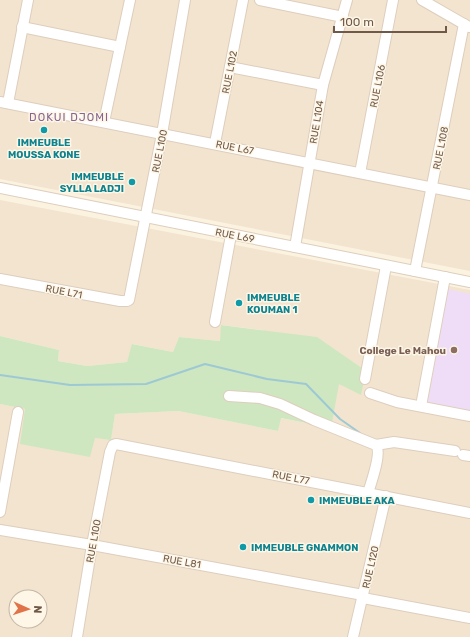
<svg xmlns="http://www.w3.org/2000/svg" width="470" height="637" viewBox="0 0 470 637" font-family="Rubik,sans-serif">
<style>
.residential{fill:#f2e4cf;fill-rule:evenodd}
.education{fill:#efddf7}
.green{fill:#cee7c0}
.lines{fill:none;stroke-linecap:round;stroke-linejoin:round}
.stream{stroke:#9dc9d4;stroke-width:2}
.minor-casing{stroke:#decebd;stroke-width:12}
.minor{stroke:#fff;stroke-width:10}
.culture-dot{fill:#0f9aa8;stroke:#fef6e6;stroke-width:1.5}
.education-dot{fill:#8d6e63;stroke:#fef6e6;stroke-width:1.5}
.labels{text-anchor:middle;stroke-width:3;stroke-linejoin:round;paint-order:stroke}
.street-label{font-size:10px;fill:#705949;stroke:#fef6e6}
.culture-label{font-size:10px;font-weight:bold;fill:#0d838f;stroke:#fef6e6;text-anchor:start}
.education-label{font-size:10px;font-weight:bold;fill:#785e54;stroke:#fef6e6;text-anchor:end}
.neighbourhood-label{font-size:11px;letter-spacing:1px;fill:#866494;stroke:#fef6e6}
</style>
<rect width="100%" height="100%" fill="#fbf2e0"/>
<g class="residential">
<polygon points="0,0 470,0 470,271 0,179"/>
<path d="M 0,200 L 470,290 L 470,637 L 0,637 L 0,404 L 25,409 L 95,438 L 111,439 L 115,414 L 178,411 L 278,431 L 280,418 L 331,428 L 262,330 L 222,325 L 220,341 L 179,337 L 173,352 L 133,344 L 127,362 L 87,366 L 58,361 L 59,350 L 0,336 ZM 16,597 L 40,597 L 40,621 L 16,621 Z"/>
</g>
<polygon class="education" points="448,289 470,294 470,414 427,406"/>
<polygon class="green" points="221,325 317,337 366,371 361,395 339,384 331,428 281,418 278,431 178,411 115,414 111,440 95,438 90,457 20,444 25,409 0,404 0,336 59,350 58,361 87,366 127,362 132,344 173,352 179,337 220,341"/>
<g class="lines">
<polyline class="stream" points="0,375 70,385 146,384 205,364 267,379 306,384 340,419 360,433"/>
<g class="minor-casing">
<g id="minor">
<polyline points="260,0 343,17"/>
<polyline points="422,0 469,27"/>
<polyline points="22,27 120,47"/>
<polyline points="230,67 323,85"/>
<polyline points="0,102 470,195"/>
<polyline points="8,103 28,0"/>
<polyline points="104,122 130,0"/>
<polyline points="215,143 243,0"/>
<polyline points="360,173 393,0"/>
<polyline points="0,188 470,282"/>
<polyline points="295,247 323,85 347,0"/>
<polyline points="415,271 464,24"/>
<polyline points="0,279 120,301 127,301 129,300 162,134 185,0"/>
<polyline points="215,322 231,235"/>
<polyline points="365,379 386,266"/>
<polyline points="370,393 397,402 470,416"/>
<path d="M 229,396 L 260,398 L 280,404 L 314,420 L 376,445 C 382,453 371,483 368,493"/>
<polyline points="421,406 445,277"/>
<polyline points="376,445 394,442 455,451"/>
<polyline points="463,455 470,456"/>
<polyline points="0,512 18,412"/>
<polyline points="0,530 92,545 363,595"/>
<polyline points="363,598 470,618"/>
<polyline points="77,637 92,545 110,452 113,445 116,444 470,513"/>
<polyline points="353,637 386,496"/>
</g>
</g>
<use href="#minor" class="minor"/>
</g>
<g class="culture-dot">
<circle cx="44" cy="130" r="4"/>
<circle cx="132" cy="182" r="4"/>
<circle cx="239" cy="303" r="4"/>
<circle cx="311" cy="500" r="4"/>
<circle cx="243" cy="547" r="4"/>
</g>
<circle class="education-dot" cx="454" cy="350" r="4"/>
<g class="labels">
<g class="street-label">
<text transform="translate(229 72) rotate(-79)" y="4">RUE L102</text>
<text transform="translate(377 86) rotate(-79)" y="4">RUE L106</text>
<text transform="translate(316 122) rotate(-81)" y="4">RUE L104</text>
<text transform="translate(235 147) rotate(11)" y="4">RUE L67</text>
<text transform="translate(440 148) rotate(-79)" y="4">RUE L108</text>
<text transform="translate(159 151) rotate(-79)" y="4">RUE L100</text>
<text transform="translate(235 235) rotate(11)" y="4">RUE L69</text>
<text transform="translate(64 291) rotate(11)" y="4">RUE L71</text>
<text transform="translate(291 477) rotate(11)" y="4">RUE L77</text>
<text transform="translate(93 541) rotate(-80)" y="4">RUE L100</text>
<text transform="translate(182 561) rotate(10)" y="4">RUE L81</text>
<text transform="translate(370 567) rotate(-77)" y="4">RUE L120</text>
</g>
<g class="culture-label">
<text x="44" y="146" text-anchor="middle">IMMEUBLE<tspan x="44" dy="12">MOUSSA KONE</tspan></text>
<text x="124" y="180" text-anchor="end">IMMEUBLE<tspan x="124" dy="12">SYLLA LADJI</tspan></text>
<text x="247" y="301">IMMEUBLE<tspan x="247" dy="12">KOUMAN 1</tspan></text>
<text x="319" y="504">IMMEUBLE AKA</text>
<text x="251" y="551">IMMEUBLE GNAMMON</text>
</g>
<g class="education-label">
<text x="446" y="354">College Le Mahou</text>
</g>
<g class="neighbourhood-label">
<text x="69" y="121">DOKUI DJOMI</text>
</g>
</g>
<g transform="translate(28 609) rotate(93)"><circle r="19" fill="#fef6e6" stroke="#c5b7a7"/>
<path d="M0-3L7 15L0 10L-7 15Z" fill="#e17349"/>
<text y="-6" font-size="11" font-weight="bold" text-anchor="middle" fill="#705949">N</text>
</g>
<path d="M334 26v6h112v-6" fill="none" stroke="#705949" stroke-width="2"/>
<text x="340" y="26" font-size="12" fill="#705949" stroke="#fef6e6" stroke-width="3" paint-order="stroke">100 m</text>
</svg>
